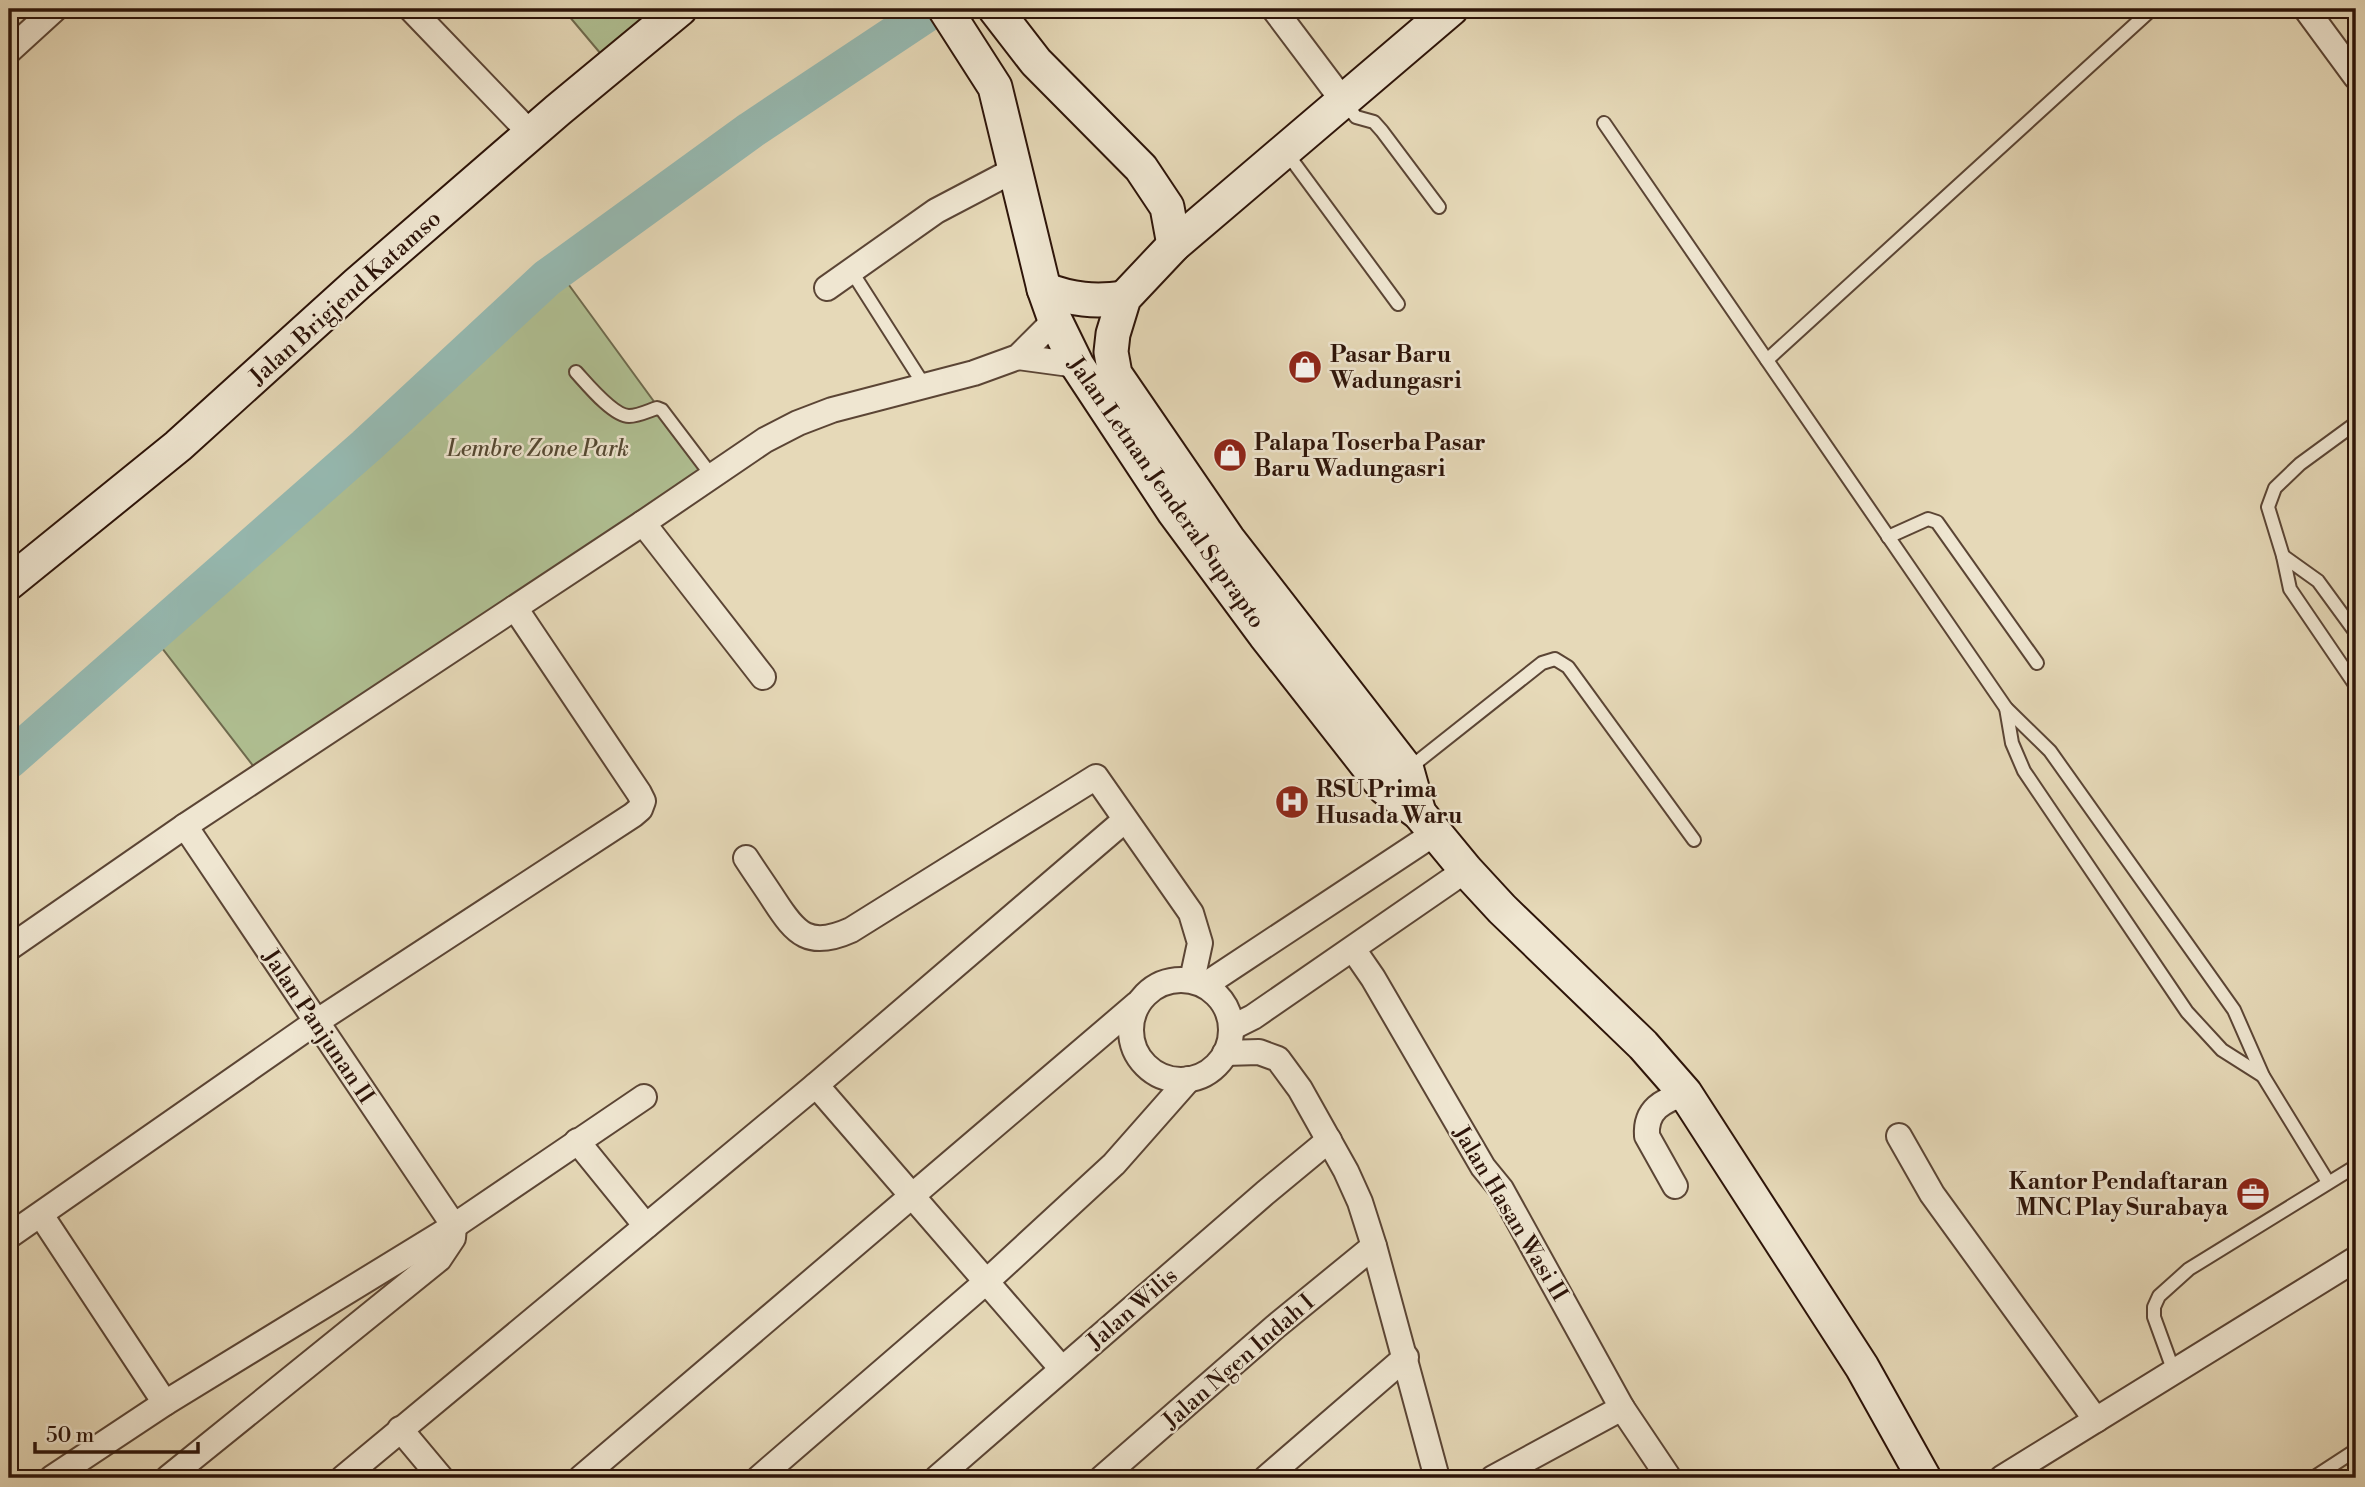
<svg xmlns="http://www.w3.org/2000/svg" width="2365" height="1487" viewBox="0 0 2365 1487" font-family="'Libre Bodoni',serif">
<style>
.green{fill:#b0c093;stroke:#6e6a4e;stroke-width:2}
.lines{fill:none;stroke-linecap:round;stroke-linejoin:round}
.river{stroke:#96bab2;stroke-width:38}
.lane-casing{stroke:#5b4535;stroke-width:16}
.street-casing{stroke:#5b4535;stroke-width:28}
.secondary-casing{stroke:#2d1409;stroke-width:37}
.lane{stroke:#efe6d1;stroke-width:12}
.street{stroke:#efe6d1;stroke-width:24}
.secondary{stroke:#efe6d1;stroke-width:33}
.labels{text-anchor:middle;stroke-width:5;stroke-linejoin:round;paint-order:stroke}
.street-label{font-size:23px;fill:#2d1409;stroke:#efe6d1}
.poi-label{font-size:23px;font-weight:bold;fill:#2d1409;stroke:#efe6d1;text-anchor:start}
.park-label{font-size:23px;font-style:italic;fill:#544832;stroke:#efe6d1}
</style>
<rect width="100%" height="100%" fill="#e6d9b8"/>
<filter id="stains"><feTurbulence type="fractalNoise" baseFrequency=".00286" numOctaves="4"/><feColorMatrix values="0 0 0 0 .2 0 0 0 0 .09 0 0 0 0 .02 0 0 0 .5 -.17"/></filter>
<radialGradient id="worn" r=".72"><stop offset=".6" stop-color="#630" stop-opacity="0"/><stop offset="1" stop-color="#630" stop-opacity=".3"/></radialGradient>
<g class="green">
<polygon points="563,9 668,9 606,60"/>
<polygon points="558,270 709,477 261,776 152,635"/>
</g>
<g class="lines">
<polyline class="river" points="9,760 366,446 547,278 751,130 933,9"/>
<g class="lane-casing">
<g id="lane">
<polyline points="1344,102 1356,117 1374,122 1382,131 1439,207"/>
<polyline points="1604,123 2006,708 2050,751 2234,1010 2263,1076 2328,1182"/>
<polyline points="1286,152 1398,304"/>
<polyline points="852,272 924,385"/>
<polyline points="1767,360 2152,9"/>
<path d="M 576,372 C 587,384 613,416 629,416 C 638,416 648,411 657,408 L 662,410 L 712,476"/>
<polyline points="2356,423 2300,464 2275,488 2268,507 2283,556 2290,589 2356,686"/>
<polyline points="1888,537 1928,519 1937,522 2037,663"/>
<polyline points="2283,556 2318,581 2356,633"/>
<polyline points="2006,708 2012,743 2024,771 2187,1012 2222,1050 2263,1076"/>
<polyline points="1407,770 1542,663 1555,659 1568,667 1694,840"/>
<polyline points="2174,1372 2154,1317 2154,1307 2159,1296 2189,1269 2356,1166"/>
<polyline points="2313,1478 2356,1450"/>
</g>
</g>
<g class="street-casing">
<g id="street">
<polyline points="411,9 531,134"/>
<polyline points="1274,9 1344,102"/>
<polyline points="2306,9 2356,77"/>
<polyline points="9,51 55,9"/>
<polyline points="827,288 936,211 1014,170"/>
<polyline points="1018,357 1077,365"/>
<polyline points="643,523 763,677"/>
<polyline points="185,826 454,1226"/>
<path d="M 746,858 C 755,872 765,886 774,900 C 796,934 809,949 851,930 L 1096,777 L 1191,913 L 1200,943 L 1192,980"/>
<polyline points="9,948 185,826 643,523 765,440 798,423 832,410 974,373 1018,357 1055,320"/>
<polyline points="1353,949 1373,978 1483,1167 1501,1189 1622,1408 1669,1478"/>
<circle cx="1181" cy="1030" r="50"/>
<polyline points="1205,985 1435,833"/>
<polyline points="1231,1028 1253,1017 1466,870"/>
<polyline points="1225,1053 1259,1052 1278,1059 1300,1089 1346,1171 1360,1202 1374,1246 1437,1478"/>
<polyline points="816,1085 1062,1369"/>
<polyline points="1899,1136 1932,1194 2096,1420"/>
<polyline points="577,1141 646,1226"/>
<path d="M 1675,1186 L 1647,1136 C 1645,1109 1663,1101 1685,1093"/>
<polyline points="41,1215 165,1403"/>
<polyline points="9,1236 316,1022 633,815 640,809 643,801 639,793 515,608"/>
<polyline points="400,1429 441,1478"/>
<polyline points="52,1478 165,1403 454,1226 644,1097"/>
<polyline points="168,1478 439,1259 453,1238 454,1226"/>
<polyline points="343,1478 816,1085 1125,820"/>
<polyline points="581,1478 1137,1004"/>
<polyline points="759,1478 986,1282 1114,1164 1189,1079"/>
<polyline points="937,1478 1265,1193 1329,1140"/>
<polyline points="1102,1478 1275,1327 1374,1246"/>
<polyline points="1266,1478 1406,1357"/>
<polyline points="1493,1478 1622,1408"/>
<polyline points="2002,1478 2356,1259"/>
</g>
</g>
<g class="secondary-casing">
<g id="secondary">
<polyline points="945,9 995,87 1044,289 1055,320 1077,365 1174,512 1265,635 1385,788 1419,813 1466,870 1502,909 1643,1045 1685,1093 1862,1367 1924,1478"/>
<polyline points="995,9 1036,62 1141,168 1167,207 1174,245"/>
<path d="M 1044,289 C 1072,300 1095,302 1124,298"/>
<polyline points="9,583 178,446 357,284 558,110 680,9"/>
<polyline points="1419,813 1407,770 1228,539 1115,374 1111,352 1113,334 1124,298 1174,245 1451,9"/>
</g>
</g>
<use href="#lane" class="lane"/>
<use href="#street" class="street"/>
<use href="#secondary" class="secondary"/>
</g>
<defs>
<g id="shop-disc" transform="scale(1.75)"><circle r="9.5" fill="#8f2418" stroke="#efe6d1"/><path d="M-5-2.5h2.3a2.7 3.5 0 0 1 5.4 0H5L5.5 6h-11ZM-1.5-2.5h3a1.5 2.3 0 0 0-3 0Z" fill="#fff"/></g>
<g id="hospital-disc" transform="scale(1.75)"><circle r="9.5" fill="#8f2418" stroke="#efe6d1"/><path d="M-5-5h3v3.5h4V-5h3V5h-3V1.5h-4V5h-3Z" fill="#fff"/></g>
<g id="office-disc" transform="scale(1.75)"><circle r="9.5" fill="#8f2418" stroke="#efe6d1"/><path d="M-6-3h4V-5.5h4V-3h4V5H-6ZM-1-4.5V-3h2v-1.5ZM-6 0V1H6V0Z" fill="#fff"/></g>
</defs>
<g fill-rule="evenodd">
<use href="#shop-disc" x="1305" y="367"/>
<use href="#shop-disc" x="1230" y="455"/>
<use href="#hospital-disc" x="1292" y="802"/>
<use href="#office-disc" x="2253" y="1194"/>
</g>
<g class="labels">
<g class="street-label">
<text transform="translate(345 297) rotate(-42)" y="8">Jalan Brigjend Katamso</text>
<text transform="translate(1167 492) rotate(55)" y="8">Jalan Letnan Jenderal Suprapto</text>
<text transform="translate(319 1026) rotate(56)" y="8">Jalan Panjunan II</text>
<text transform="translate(1511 1213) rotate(59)" y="8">Jalan Hasan Wasi II</text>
<text transform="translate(1132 1308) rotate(-41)" y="8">Jalan Wilis</text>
<text transform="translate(1238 1361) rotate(-41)" y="8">Jalan Ngen Indah I</text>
</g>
<g class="poi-label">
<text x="1330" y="362">Pasar Baru<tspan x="1330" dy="26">Wadungasri</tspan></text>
<text x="1254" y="450">Palapa Toserba Pasar<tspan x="1254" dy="26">Baru Wadungasri</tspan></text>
<text x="1316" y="797">RSU Prima<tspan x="1316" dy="26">Husada Waru</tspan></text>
<text x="2228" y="1189" text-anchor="end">Kantor Pendaftaran<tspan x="2228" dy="26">MNC Play Surabaya</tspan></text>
</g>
<g class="park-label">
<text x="538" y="456">Lembre Zone Park</text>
</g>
</g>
<rect width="2365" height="1487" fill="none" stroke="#e6d9b8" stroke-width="35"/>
<rect x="10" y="10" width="2344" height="1466" fill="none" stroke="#2d1409" stroke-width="3.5"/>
<rect x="18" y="18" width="2330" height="1452" fill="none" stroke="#2d1409" stroke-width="2"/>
<path d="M35 1442v10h163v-10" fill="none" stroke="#2d1409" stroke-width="3.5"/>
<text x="46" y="1442" font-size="21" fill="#2d1409" stroke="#efe6d1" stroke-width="5" paint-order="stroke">50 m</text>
<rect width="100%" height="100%" filter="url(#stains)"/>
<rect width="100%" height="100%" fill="url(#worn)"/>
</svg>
